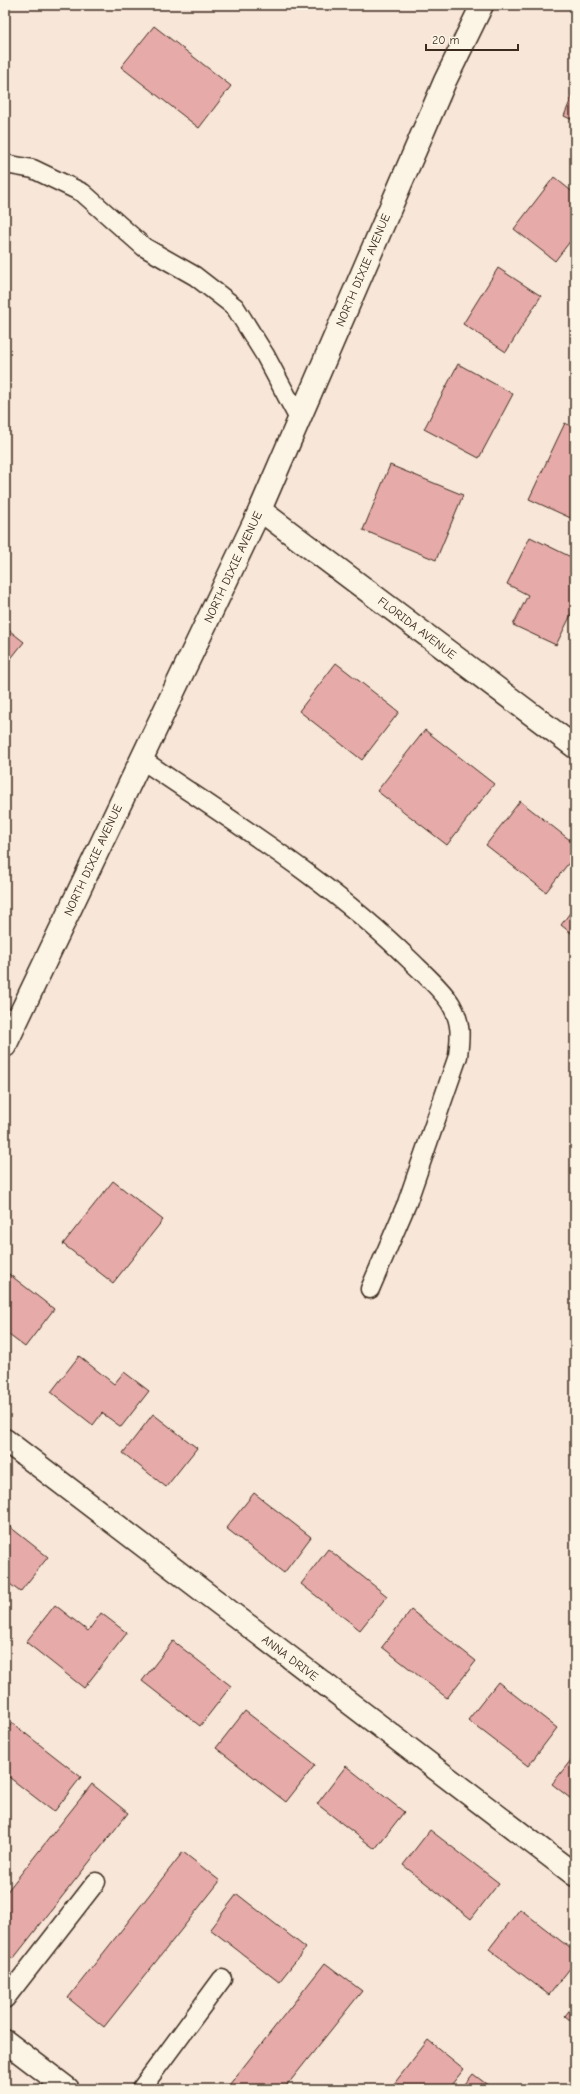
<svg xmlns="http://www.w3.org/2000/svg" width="580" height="2094" viewBox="0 0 580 2094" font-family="'Comic Neue',sans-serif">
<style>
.building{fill:#e6aba8;stroke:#3b2a1e}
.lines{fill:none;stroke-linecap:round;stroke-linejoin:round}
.service-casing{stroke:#3b2a1e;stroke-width:21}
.minor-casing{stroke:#3b2a1e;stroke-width:25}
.tertiary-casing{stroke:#3b2a1e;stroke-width:25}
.service{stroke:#fcf5e5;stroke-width:18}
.minor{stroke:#fcf5e5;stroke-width:22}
.tertiary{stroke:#fcf5e5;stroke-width:22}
.labels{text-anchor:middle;stroke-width:3;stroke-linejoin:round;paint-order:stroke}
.street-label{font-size:12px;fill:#3b2a1e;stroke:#fcf5e5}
</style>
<rect width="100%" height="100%" fill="#f8e6d9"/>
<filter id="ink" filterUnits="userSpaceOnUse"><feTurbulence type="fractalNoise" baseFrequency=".025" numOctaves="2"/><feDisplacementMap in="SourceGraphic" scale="8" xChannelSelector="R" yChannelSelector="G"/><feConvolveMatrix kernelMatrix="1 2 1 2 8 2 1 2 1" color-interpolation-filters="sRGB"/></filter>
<g filter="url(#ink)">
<g class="building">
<polygon points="154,26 231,86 199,128 121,67"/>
<polygon points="575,89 575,121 564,116"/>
<polygon points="554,177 575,194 575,235 555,261 514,229"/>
<polygon points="498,268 541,296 506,352 463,324"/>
<polygon points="458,364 513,394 479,458 424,429"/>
<polygon points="565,423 575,428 575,520 529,499"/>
<polygon points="390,465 463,495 436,560 363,530"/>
<polygon points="530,537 575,559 575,607 556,645 513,625 528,595 507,584"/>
<polygon points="5,627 24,642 5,666"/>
<polygon points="336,663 399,712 362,760 299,711"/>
<polygon points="425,730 494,784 447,845 377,791"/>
<polygon points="520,801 575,844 575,855 546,892 486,845"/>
<polygon points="575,906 575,936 561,925"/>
<polygon points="113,1181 163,1220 113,1283 63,1244"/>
<polygon points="5,1271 54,1309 25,1347 5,1332"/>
<polygon points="79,1356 114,1384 124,1372 149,1391 121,1427 102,1413 93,1425 51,1392"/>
<polygon points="153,1414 197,1448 166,1487 123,1453"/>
<polygon points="254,1493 311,1537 284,1573 226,1528"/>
<polygon points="5,1523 48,1557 20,1592 5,1580"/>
<polygon points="328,1549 387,1596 360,1630 301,1584"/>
<polygon points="55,1605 88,1631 101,1613 127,1633 84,1688 26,1642"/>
<polygon points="411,1610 476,1661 447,1698 382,1647"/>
<polygon points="173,1641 231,1686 200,1726 142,1681"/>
<polygon points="498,1682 557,1728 528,1766 468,1720"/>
<polygon points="245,1711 315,1765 286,1802 216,1748"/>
<polygon points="12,1723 81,1777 54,1812 5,1774 5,1732"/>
<polygon points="575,1755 575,1802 552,1784"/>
<polygon points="346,1766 404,1812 375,1849 317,1804"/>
<polygon points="92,1784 128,1813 13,1959 5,1953 5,1894"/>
<polygon points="430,1830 499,1883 471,1919 403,1865"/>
<polygon points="183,1852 220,1881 104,2027 68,1998"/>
<polygon points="237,1894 306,1948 279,1982 210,1929"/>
<polygon points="520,1909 575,1952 575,1962 549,1995 489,1949"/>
<polygon points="325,1963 362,1991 284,2089 226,2089"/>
<polygon points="575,2003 575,2024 565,2016"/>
<polygon points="428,2040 464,2069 448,2089 390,2089"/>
<polygon points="473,2074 493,2089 461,2089"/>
</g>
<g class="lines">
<g class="service-casing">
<g id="service">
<polyline points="5,164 33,169 83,193 144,247 195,276 235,307 265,355 299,419"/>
<path d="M 141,759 C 233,822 330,881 410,960 C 421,971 445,992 452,1006 C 462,1024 460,1037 458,1056 L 407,1203 L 370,1289"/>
<polyline points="5,1999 96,1882"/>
<polyline points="141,2089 222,1979"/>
</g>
</g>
<g class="minor-casing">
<g id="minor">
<polyline points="260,510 575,747"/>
<polyline points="5,1440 575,1875"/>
<polyline points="5,2041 68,2089"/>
</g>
</g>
<g class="tertiary-casing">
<polyline id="tertiary" points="5,1046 260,510 445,81 482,5"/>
</g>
<use href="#service" class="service"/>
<use href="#minor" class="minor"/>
<use href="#tertiary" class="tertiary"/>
</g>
</g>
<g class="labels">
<g class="street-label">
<text transform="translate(363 270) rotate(-67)" y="4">NORTH DIXIE AVENUE</text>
<text transform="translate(233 567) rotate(-65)" y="4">NORTH DIXIE AVENUE</text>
<text transform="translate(417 628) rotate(37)" y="4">FLORIDA AVENUE</text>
<text transform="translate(93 860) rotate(-65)" y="4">NORTH DIXIE AVENUE</text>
<text transform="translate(290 1658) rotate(37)" y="4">ANNA DRIVE</text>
</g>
</g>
<rect width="580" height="2094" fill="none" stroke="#fcf5e5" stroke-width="20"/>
<rect x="10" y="10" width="560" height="2074" fill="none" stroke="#3b2a1e" stroke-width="1.5" filter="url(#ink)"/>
<path d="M426 44v6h92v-6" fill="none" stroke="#3b2a1e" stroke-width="2"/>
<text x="432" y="44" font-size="12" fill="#3b2a1e" stroke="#fcf5e5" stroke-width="3" paint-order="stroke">20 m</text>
</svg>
